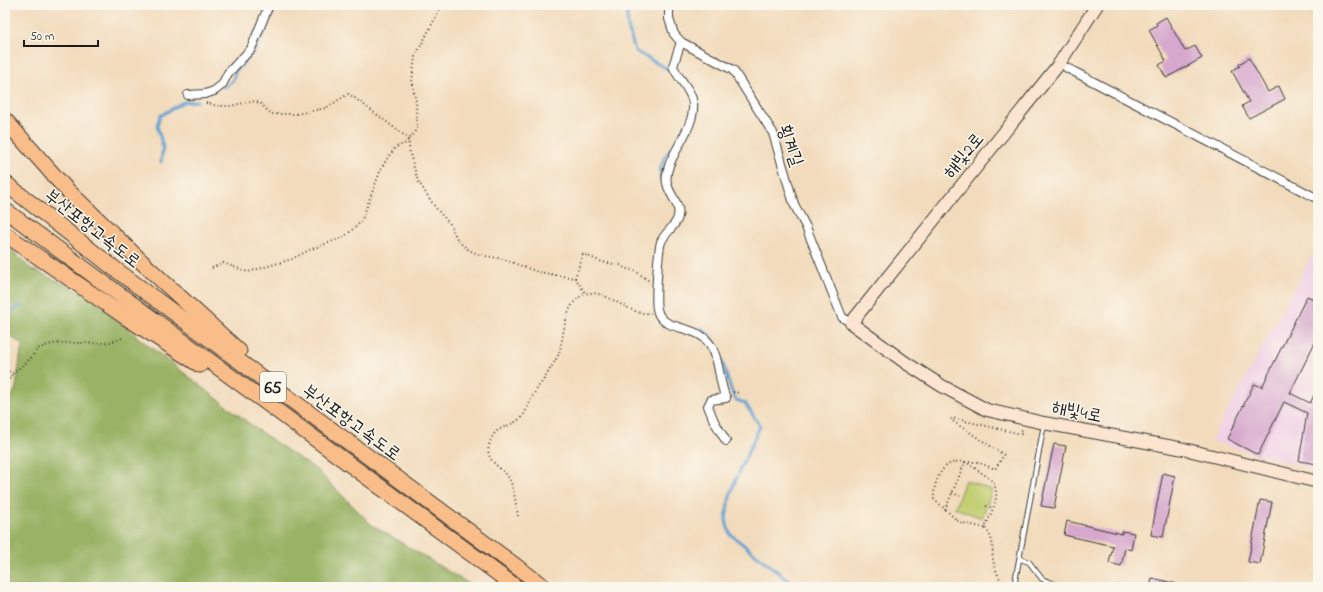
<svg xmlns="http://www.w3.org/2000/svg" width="1323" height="592" viewBox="0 0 1323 592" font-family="'Indie Flower','Poor Story',sans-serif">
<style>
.built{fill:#f0d0e5}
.green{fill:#c2d073;stroke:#6f7648}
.forest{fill:#99b265;stroke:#5a6740}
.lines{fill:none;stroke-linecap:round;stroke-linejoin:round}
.stream{stroke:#5ea0d2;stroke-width:3}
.building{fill:#d6a8cd}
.lane-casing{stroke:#3c3934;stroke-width:6}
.street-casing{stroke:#3c3934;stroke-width:10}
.secondary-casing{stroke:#3c3934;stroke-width:14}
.highway-casing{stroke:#3c3934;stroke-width:17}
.path{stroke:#3c3934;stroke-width:2;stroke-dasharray:1 3;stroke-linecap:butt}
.lane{stroke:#fff;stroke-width:4}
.street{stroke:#fff;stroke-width:8}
.secondary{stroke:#fce5d0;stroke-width:12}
.highway{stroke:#f8bd89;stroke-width:15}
.labels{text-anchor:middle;stroke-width:3;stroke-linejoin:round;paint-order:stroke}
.shield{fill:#fbf7ec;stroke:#5f5e5a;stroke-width:1}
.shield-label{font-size:17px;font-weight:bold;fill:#1c1c1c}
.street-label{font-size:18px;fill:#1c1c1c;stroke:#fbf7ec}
</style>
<rect width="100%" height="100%" fill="#fbf7ec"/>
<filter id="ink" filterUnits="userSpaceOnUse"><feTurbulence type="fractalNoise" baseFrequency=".025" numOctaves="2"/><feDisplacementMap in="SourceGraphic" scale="8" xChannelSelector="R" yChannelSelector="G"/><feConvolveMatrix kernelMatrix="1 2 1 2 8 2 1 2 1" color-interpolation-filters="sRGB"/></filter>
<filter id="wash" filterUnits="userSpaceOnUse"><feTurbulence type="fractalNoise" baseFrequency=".012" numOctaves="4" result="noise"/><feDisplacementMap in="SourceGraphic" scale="16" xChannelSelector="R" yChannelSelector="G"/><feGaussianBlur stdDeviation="0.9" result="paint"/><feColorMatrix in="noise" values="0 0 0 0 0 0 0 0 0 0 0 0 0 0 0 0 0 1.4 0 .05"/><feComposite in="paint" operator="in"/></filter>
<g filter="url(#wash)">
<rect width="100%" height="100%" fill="#f2dbbc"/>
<polygon class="built" points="1318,244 1318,471 1211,441"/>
<polygon class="green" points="965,480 992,490 982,518 955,508"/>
<polygon class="forest" points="5,243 31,269 88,295 140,339 259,431 318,471 372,525 474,587 5,587 5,411 16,388 22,344 5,333"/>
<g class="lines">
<g class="stream">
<polyline points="626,5 628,27 635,51 673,72"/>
<path d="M 685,79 C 695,89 700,99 696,113"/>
<polyline points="224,88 233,80 235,72 255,50 276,5"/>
<polyline points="161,162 163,147 157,126 160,116 183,102 197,101"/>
<polyline points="661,181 660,169 665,157 684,130"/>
<polyline points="5,314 23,305"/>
<path d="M 701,328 C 725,344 722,376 736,400 L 745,403 L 760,426 C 748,455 728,487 726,519 C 726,524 729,529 730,534 L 797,587"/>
</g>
</g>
<g id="blocks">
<g class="building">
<polygon points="1166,17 1185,51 1195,46 1202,58 1166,78 1159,65 1166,61 1149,30 1157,25 1156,23"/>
<polygon points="1249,58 1268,92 1279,86 1285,99 1249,118 1242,106 1249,102 1232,71 1240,66 1239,64"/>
<polygon points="1307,296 1318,301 1318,336 1290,393 1310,403 1318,388 1318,464 1299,461 1307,413 1284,402 1258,455 1227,439 1254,384 1262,387"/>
<polygon points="1054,444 1066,446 1054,508 1041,506"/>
<polygon points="1163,473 1175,476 1163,537 1151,535"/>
<polygon points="1260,500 1272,502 1260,564 1248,562"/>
<polygon points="1067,521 1122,534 1122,531 1134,533 1131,550 1125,548 1121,566 1109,563 1113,546 1064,535"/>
<polygon points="1152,578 1177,584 1176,587 1150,587"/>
</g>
</g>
</g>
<g filter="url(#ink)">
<use href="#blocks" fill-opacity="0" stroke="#3c3934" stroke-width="1"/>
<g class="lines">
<g class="lane-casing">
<g id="lane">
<polyline points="1020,559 1029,562 1042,579 1061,587"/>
<polyline points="1014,587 1044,424"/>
</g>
</g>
<g class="street-casing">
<g id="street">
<polyline points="669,5 669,19 674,34 681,42 733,70 773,133 794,204 806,227 842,317 851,323"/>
<path d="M 681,42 L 673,66 C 678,79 691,89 693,103 C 696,131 662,160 667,183 C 669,196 683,205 677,220 C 673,228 664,234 661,242 C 658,251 655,299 657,309 C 661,330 688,325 703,337 C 721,350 717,379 726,398 L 711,400 L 708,406 L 714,421 L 726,441"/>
<polyline points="1067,68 1318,199"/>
<polyline points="188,95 205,94 214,91 222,85 228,73 251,49 269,5"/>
</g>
</g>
<g class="secondary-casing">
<polyline id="secondary" points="1097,5 1059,64 851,323 906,363 942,386 987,410 1044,423 1184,449 1318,482"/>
</g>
<g class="highway-casing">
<g id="highway">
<polyline points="5,120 66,189 145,265 239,351"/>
<polyline points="5,183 115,269 544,587"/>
<polyline points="5,210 516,587"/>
<polyline points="5,234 127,318 200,365"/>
</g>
</g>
<g class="path">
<polyline points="206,103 218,106 230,106 252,101 260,103 271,114 296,114 326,108 348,94 352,96 408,138 410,154 418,181 435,207 450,224 458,241 469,250 480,255 503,259 538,272 575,278 586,294"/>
<polyline points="212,268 223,263 248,272 292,259 309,250 344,237 361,222 381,169 388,157 396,147 406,143 417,129 416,102 412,80 415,57 442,5"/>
<polyline points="575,278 583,254 602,262 620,265 626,269 634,270 649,281"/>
<path d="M 5,370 L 13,373 C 19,368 26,363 32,357 C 34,354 36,349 40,348 C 66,336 96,350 122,338"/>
<polyline points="5,386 13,373"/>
<polyline points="733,392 741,393"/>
<polyline points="952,493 960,496"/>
<polyline points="986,506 993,508"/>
<polyline points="945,510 965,462 977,462 995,469 1004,455 951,420 952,418 1021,434 1022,429"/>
<path d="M 518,516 C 516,505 514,488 509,478 C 502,467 485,462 489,446 C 493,425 508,429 521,418 C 526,413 529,403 532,397 C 537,388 544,380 549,371 C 552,365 557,359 559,353 C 565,334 563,303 585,294 C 605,287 629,317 651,313"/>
<path d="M 985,528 L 959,522 L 934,499 C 933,481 943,458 964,462 C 969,463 976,469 980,472 C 987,476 994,481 996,490 C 998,502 989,517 985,528 C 997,542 990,549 994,564 C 996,572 1000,579 1004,587"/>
</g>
<use href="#lane" class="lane"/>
<use href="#street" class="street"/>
<use href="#secondary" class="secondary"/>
<use href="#highway" class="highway"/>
</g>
</g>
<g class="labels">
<rect class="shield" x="260" y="372" width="26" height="30" rx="3"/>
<g class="shield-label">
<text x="273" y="393">65</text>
</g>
<g class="street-label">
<text transform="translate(791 145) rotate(70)" y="6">횡계길</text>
<text transform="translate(963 155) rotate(-51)" y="6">해빛2로</text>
<text transform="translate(93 228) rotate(38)" y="6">부산포항고속도로</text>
<text transform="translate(1077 411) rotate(11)" y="6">해빛4로</text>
<text transform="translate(352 422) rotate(36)" y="6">부산포항고속도로</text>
</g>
</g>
<rect width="1323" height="592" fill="none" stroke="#fbf7ec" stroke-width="20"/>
<path d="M24 40v6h74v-6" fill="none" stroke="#1c1c1c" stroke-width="2"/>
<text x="30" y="40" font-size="12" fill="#1c1c1c" stroke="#fbf7ec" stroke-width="3" paint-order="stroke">50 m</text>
</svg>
